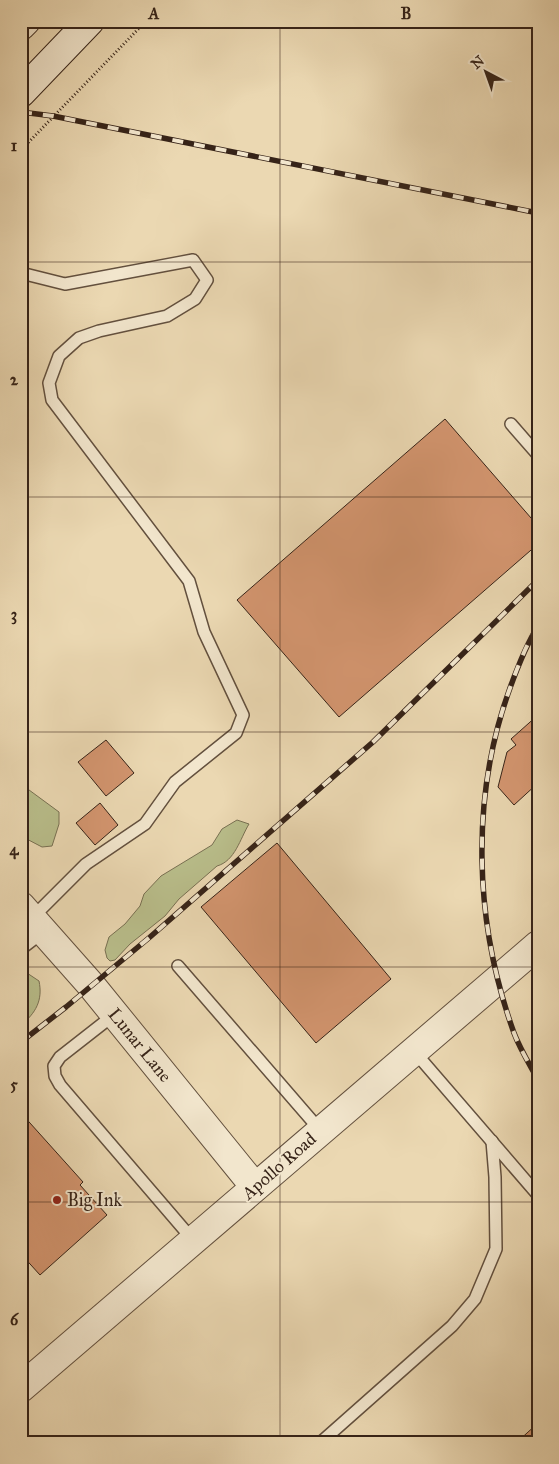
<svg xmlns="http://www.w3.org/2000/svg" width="559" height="1464" viewBox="0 0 559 1464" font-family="'IM FELL Great Primer',serif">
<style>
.green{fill:#b9be8b;stroke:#787052}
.building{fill:#d3956f;stroke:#362318}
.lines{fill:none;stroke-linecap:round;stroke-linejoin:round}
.service-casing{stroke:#63503e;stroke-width:14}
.tertiary-casing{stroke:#63503e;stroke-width:30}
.secondary-casing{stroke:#362318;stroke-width:30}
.path{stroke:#362318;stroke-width:3;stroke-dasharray:1 2.5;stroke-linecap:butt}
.service{stroke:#f2e6cd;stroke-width:11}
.tertiary{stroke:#f2e6cd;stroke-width:28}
.secondary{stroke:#f2e6cd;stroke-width:28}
.rail-casing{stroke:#362318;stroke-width:5.5}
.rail{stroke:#f2e6cd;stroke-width:4;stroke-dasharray:11;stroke-linecap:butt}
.grid{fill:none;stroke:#362318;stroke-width:1;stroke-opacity:0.55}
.poi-dot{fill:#8f2418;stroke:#f2e6cd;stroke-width:2}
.labels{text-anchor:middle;stroke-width:4;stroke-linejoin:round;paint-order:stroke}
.street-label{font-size:18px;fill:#362318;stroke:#f2e6cd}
.poi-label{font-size:18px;fill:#362318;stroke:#f2e6cd;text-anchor:start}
.neatline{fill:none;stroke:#362318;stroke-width:2}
.grid-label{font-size:16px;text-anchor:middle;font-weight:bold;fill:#362318}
</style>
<rect width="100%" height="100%" fill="#ebd8b2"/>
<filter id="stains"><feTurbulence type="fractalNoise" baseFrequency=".004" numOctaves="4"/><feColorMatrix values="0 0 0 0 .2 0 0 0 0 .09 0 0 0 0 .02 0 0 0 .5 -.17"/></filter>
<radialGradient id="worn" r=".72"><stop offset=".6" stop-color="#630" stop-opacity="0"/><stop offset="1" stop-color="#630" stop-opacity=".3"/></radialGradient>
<g class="green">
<polygon points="21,783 25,787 59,812 59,824 52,846 42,847 21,836"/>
<path d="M 237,820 L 249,824 C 240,839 235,861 217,866 L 179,899 L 165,916 L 130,944 L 115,960 L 110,961 L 107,958 L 105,950 L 109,937 L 125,924 L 140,906 L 144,894 L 161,876 L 212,845 L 222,829 Z"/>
<path d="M 27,973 L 39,981 C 43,1000 36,1013 21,1025 L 21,976 Z"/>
</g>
<g class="building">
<polygon points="445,419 538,526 538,544 339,717 237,600"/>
<polygon points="538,715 538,783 514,805 498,787 507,752 516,745 511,739"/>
<polygon points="106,740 134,773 106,796 78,762"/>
<polygon points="100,803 118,825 95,845 76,823"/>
<polygon points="277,843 391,979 316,1043 201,907"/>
<polygon points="21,1113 83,1182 80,1185 107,1215 40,1275 21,1254"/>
<polygon points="538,1423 538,1443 516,1443"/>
</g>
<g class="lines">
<g class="service-casing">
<g id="service">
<polyline points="21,273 65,284 193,260 207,280 195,299 167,316 99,331 79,338 59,356 49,383 52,400 189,581 204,632 243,715 236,733 175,782 145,824 86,864 32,918"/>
<polyline points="511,424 538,455"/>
<polyline points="21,949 43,932"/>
<polyline points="178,966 320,1130"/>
<polyline points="115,1014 60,1057 54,1066 55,1076 60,1085 193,1240"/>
<polyline points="413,1050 538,1195"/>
<polyline points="320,1443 452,1326 475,1299 496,1249 495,1177 492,1141"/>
</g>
</g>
<g class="tertiary-casing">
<g id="tertiary">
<polyline points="21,906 91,985 255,1187"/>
<polyline points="21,1388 538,945"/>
</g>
</g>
<g class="secondary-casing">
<g id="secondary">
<polyline points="21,26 26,21"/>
<polyline points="21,93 90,21"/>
</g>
</g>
<polyline class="path" points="21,150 146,21"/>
<use href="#service" class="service"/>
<use href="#tertiary" class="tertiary"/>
<use href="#secondary" class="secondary"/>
<g class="rail-casing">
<g id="rail">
<polyline points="21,112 53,116 538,213"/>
<path d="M 538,626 C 526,645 518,666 510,688 C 470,798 474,922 514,1033 C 520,1049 530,1065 538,1080"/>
<polyline points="21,1042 66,1007 150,937 373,742 538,580"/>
</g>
</g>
<use href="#rail" class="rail"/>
</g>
<path class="grid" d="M 280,21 L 280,1443M 21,262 L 538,262M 21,497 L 538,497M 21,732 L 538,732M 21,967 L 538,967M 21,1202 L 538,1202"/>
<circle class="poi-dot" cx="57" cy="1200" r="5"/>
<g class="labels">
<g class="street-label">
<text transform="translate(140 1045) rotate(51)" y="6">Lunar Lane</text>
<text transform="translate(279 1166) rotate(-41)" y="6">Apollo Road</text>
</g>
<g class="poi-label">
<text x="67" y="1206">Big Ink</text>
</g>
</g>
<rect width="559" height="1464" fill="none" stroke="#ebd8b2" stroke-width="55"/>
<g transform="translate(486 72) rotate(319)" stroke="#f2e6cd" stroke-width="4" paint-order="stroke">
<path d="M0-4L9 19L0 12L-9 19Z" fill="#362318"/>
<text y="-8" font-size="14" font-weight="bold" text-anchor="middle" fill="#362318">N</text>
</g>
<rect x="28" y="28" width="504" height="1408" class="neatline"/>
<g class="grid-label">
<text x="154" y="19">A</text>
<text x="406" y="19">B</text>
<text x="14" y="151">1</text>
<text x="14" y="385">2</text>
<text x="14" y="620">3</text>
<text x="14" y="855">4</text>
<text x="14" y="1090">5</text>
<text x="14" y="1325">6</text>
</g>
<rect width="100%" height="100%" filter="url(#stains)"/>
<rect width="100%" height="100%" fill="url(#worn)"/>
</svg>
